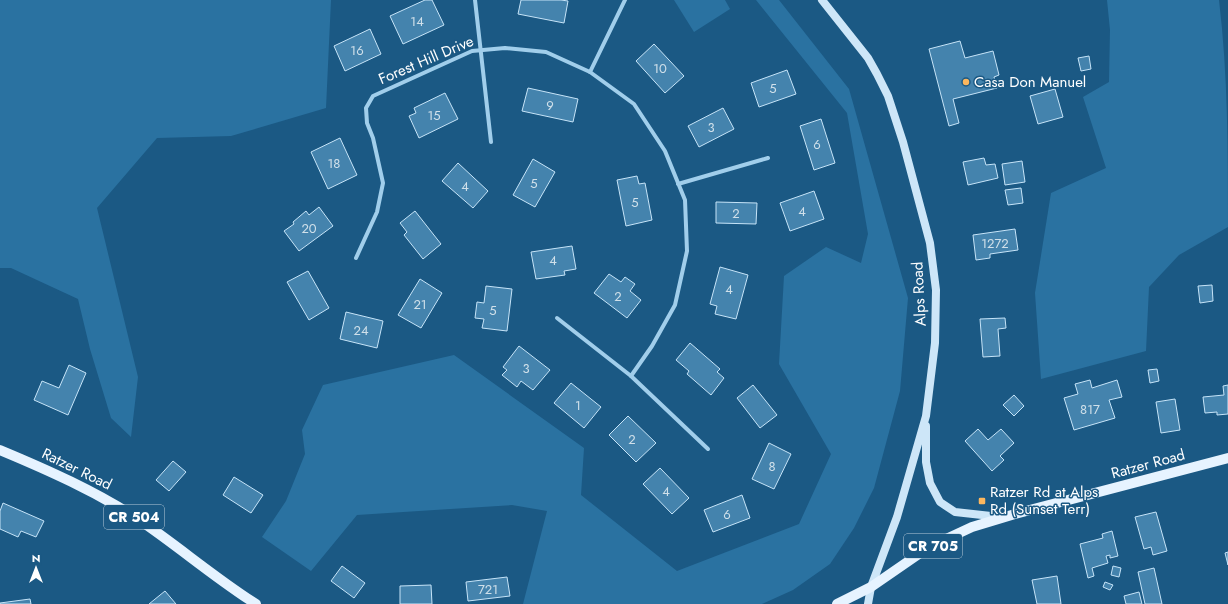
<svg xmlns="http://www.w3.org/2000/svg" width="1228" height="604" viewBox="0 0 1228 604" font-family="Jost,sans-serif">
<style>
.green{fill:#2a72a1}
.building{fill:#4483ad;stroke:#c6e4f8}
.lines{fill:none;stroke-linecap:round;stroke-linejoin:round}
.minor{stroke:#a1ceeb;stroke-width:4}
.secondary{stroke:#cde6f8;stroke-width:8}
.primary{stroke:#e6f3ff;stroke-width:10}
.poi-dot{fill:#fcb75e;stroke:#1b5984;stroke-width:1.5}
.labels{text-anchor:middle;stroke-width:3;stroke-linejoin:round;paint-order:stroke}
.number-label{font-size:13px;fill:#d0e0ea}
.shield{fill:#1b5984;stroke:#bbcdda;stroke-width:1}
.shield-label{font-size:14px;font-weight:bold;fill:#fff}
.street-label{font-size:15px;fill:#fff;stroke:#1b5984}
.poi-label{font-size:15px;fill:#fff;stroke:#1b5984;text-anchor:start}
</style>
<rect width="100%" height="100%" fill="#1b5984"/>
<g class="green">
<polygon points="0,0 331,0 326,108 231,136 157,138 97,208 138,377 131,437 111,418 90,349 78,299 11,268 0,268"/>
<polygon points="674,0 725,0 730,9 694,32"/>
<polygon points="756,0 779,0 849,89 908,298 900,391 874,488 854,528 830,564 793,590 762,604 523,604 547,511 512,505 357,515 311,571 262,537 286,501 305,454 302,430 323,385 454,355 584,448 581,495 677,571 799,524 831,454 779,364 784,276 826,247 861,263 868,234 847,113"/>
<path d="M 1107,0 L 1219,0 C 1228,75 1228,151 1228,227 L 1179,255 L 1149,287 L 1146,351 L 1041,379 L 1035,293 L 1051,193 L 1106,168 L 1083,97 L 1109,82 L 1110,30 Z"/>
</g>
<g class="building">
<polygon points="425,0 432,0 444,25 403,44 390,16"/>
<polygon points="521,0 561,0 568,1 564,23 518,14"/>
<polygon points="370,29 381,54 345,71 334,46"/>
<polygon points="960,41 965,58 993,51 999,75 994,77 997,88 953,99 959,123 949,126 929,49"/>
<polygon points="654,44 684,76 665,93 636,61"/>
<polygon points="1089,56 1091,69 1081,71 1078,58"/>
<polygon points="787,70 796,94 759,107 751,83"/>
<polygon points="528,88 578,99 573,122 522,111"/>
<polygon points="1055,89 1063,117 1038,124 1030,96"/>
<polygon points="445,93 458,119 419,138 409,116 416,113 414,108"/>
<polygon points="723,108 734,129 699,147 688,126"/>
<polygon points="821,119 835,163 814,170 800,126"/>
<polygon points="340,138 357,175 328,189 311,152"/>
<polygon points="984,158 986,165 995,164 998,178 968,185 963,162"/>
<polygon points="533,159 555,172 535,207 513,195"/>
<polygon points="1022,161 1025,182 1005,185 1002,164"/>
<polygon points="458,163 488,191 473,208 442,181"/>
<polygon points="637,176 639,184 645,183 652,220 626,226 617,180"/>
<polygon points="1021,188 1023,203 1008,205 1005,190"/>
<polygon points="814,191 824,219 790,231 780,203"/>
<polygon points="716,202 757,203 756,224 716,223"/>
<polygon points="319,207 333,226 299,251 284,231 294,224 293,222 306,211 309,215"/>
<polygon points="415,211 441,244 423,259 404,235 407,232 400,223"/>
<polygon points="1015,229 1018,250 990,254 990,258 976,260 973,235"/>
<polygon points="572,246 576,269 564,271 565,275 536,279 531,252"/>
<polygon points="720,267 748,275 736,319 715,314 717,306 710,304"/>
<polygon points="308,271 329,308 309,320 287,282"/>
<polygon points="609,274 621,282 625,277 635,284 630,291 641,300 627,318 594,293"/>
<polygon points="420,279 442,293 421,328 398,315"/>
<polygon points="1212,285 1213,301 1200,303 1198,286"/>
<polygon points="486,286 512,289 507,331 482,328 484,319 475,318 477,302 484,303"/>
<polygon points="346,312 383,321 377,348 340,339"/>
<polygon points="1005,318 1006,328 998,329 1000,356 983,357 980,319"/>
<polygon points="690,343 720,369 717,372 724,378 711,395 687,374 689,371 676,360"/>
<polygon points="519,346 550,370 533,390 521,381 517,387 502,375 507,370 503,367"/>
<polygon points="69,365 86,373 68,415 34,400 42,381 59,388"/>
<polygon points="1157,369 1159,381 1150,383 1148,370"/>
<polygon points="1090,380 1092,388 1117,380 1122,397 1109,400 1115,418 1074,430 1064,398 1078,394 1075,384"/>
<polygon points="571,383 601,407 584,428 554,403"/>
<polygon points="753,385 777,415 760,428 737,398"/>
<polygon points="1228,385 1228,414 1217,415 1217,412 1205,413 1203,397 1224,395 1223,386"/>
<polygon points="1014,395 1024,406 1014,416 1003,405"/>
<polygon points="1175,399 1180,430 1161,433 1156,402"/>
<polygon points="628,416 656,443 636,462 609,435"/>
<polygon points="978,429 988,440 1001,429 1014,443 1000,456 1004,460 992,471 965,441"/>
<polygon points="769,443 791,454 774,489 752,479"/>
<polygon points="173,461 186,472 169,491 156,480"/>
<polygon points="660,468 689,498 672,514 643,484"/>
<polygon points="234,477 263,495 251,513 223,495"/>
<polygon points="742,495 750,518 713,532 704,510"/>
<polygon points="3,503 44,521 36,537 21,531 18,537 0,529 0,511"/>
<polygon points="1156,512 1167,551 1153,555 1151,547 1144,549 1135,517"/>
<polygon points="1112,531 1118,556 1110,558 1110,555 1106,556 1108,563 1092,568 1094,576 1088,578 1080,544 1103,538 1102,534"/>
<polygon points="1228,552 1228,565 1225,553"/>
<polygon points="342,566 365,583 354,598 331,581"/>
<polygon points="1113,566 1121,568 1119,577 1111,575"/>
<polygon points="1154,568 1162,604 1145,604 1138,572"/>
<polygon points="1057,576 1061,604 1037,604 1032,580"/>
<polygon points="507,577 510,596 468,601 466,582"/>
<polygon points="1105,582 1113,585 1110,590 1103,587"/>
<polygon points="431,585 432,604 400,604 400,586"/>
<polygon points="165,591 176,604 149,604"/>
<polygon points="1139,592 1142,604 1126,604 1124,596"/>
<polygon points="30,599 31,604 0,604 0,603"/>
</g>
<g class="lines">
<g class="minor">
<polyline points="475,0 491,142"/>
<polyline points="590,72 625,0"/>
<polyline points="678,184 768,158"/>
<polyline points="356,258 377,212 383,183 373,138 367,123 366,108 373,96 472,51 505,48 546,52 590,72 634,104 665,151 685,200 687,251 675,305 652,346 631,376"/>
<polyline points="557,318 631,376 708,449"/>
</g>
<g class="secondary">
<polyline points="822,0 868,58 877,74 888,96 903,142 930,243 936,290 935,343 926,416 897,517 871,587 868,604"/>
<polyline points="926,426 926,462 930,483 940,502 955,512 1000,517"/>
</g>
<g class="primary">
<path d="M 0,450 C 48,470 95,491 138,519 C 178,546 215,578 256,604"/>
<polyline points="837,604 871,587 929,547 972,527 1015,514 1228,458"/>
</g>
</g>
<g class="poi-dot">
<circle cx="966" cy="82" r="4"/>
<rect x="978" y="497" width="8" height="8" rx="2"/>
</g>
<g class="labels">
<g class="number-label">
<text x="417" y="26">14</text>
<text x="357" y="55">16</text>
<text x="660" y="73">10</text>
<text x="773" y="93">5</text>
<text x="550" y="110">9</text>
<text x="434" y="120">15</text>
<text x="711" y="132">3</text>
<text x="817" y="149">6</text>
<text x="334" y="168">18</text>
<text x="534" y="188">5</text>
<text x="465" y="191">4</text>
<text x="635" y="207">5</text>
<text x="802" y="216">4</text>
<text x="736" y="218">2</text>
<text x="309" y="233">20</text>
<text x="995" y="248">1272</text>
<text x="553" y="265">4</text>
<text x="729" y="294">4</text>
<text x="618" y="301">2</text>
<text x="420" y="309">21</text>
<text x="493" y="315">5</text>
<text x="361" y="335">24</text>
<text x="526" y="373">3</text>
<text x="578" y="410">1</text>
<text x="1090" y="414">817</text>
<text x="632" y="444">2</text>
<text x="772" y="471">8</text>
<text x="666" y="496">4</text>
<text x="727" y="519">6</text>
<text x="488" y="594">721</text>
</g>
<g class="shield">
<rect x="104" y="505" width="60" height="24" rx="3"/>
<rect x="904" y="534" width="58" height="24" rx="3"/>
</g>
<g class="shield-label">
<text x="134" y="522">CR 504</text>
<text x="933" y="551">CR 705</text>
</g>
<g class="street-label">
<text transform="translate(426 60) rotate(-23)" y="5">Forest Hill Drive</text>
<text transform="translate(919 294) rotate(-93)" y="5">Alps Road</text>
<text transform="translate(1148 464) rotate(-15)" y="5">Ratzer Road</text>
<text transform="translate(77 469) rotate(26)" y="5">Ratzer Road</text>
</g>
<g class="poi-label">
<text x="974" y="87">Casa Don Manuel</text>
<text x="990" y="497">Ratzer Rd at Alps<tspan x="990" dy="17">Rd (Sunset Terr)</tspan></text>
</g>
</g>
<g transform="translate(36 568)" stroke="#1b5984" stroke-width="3" paint-order="stroke">
<path d="M0-3L7 15L0 10L-7 15Z" fill="#ffffff"/>
<text y="-6" font-size="11" font-weight="bold" text-anchor="middle" fill="#ffffff">N</text>
</g>
</svg>
